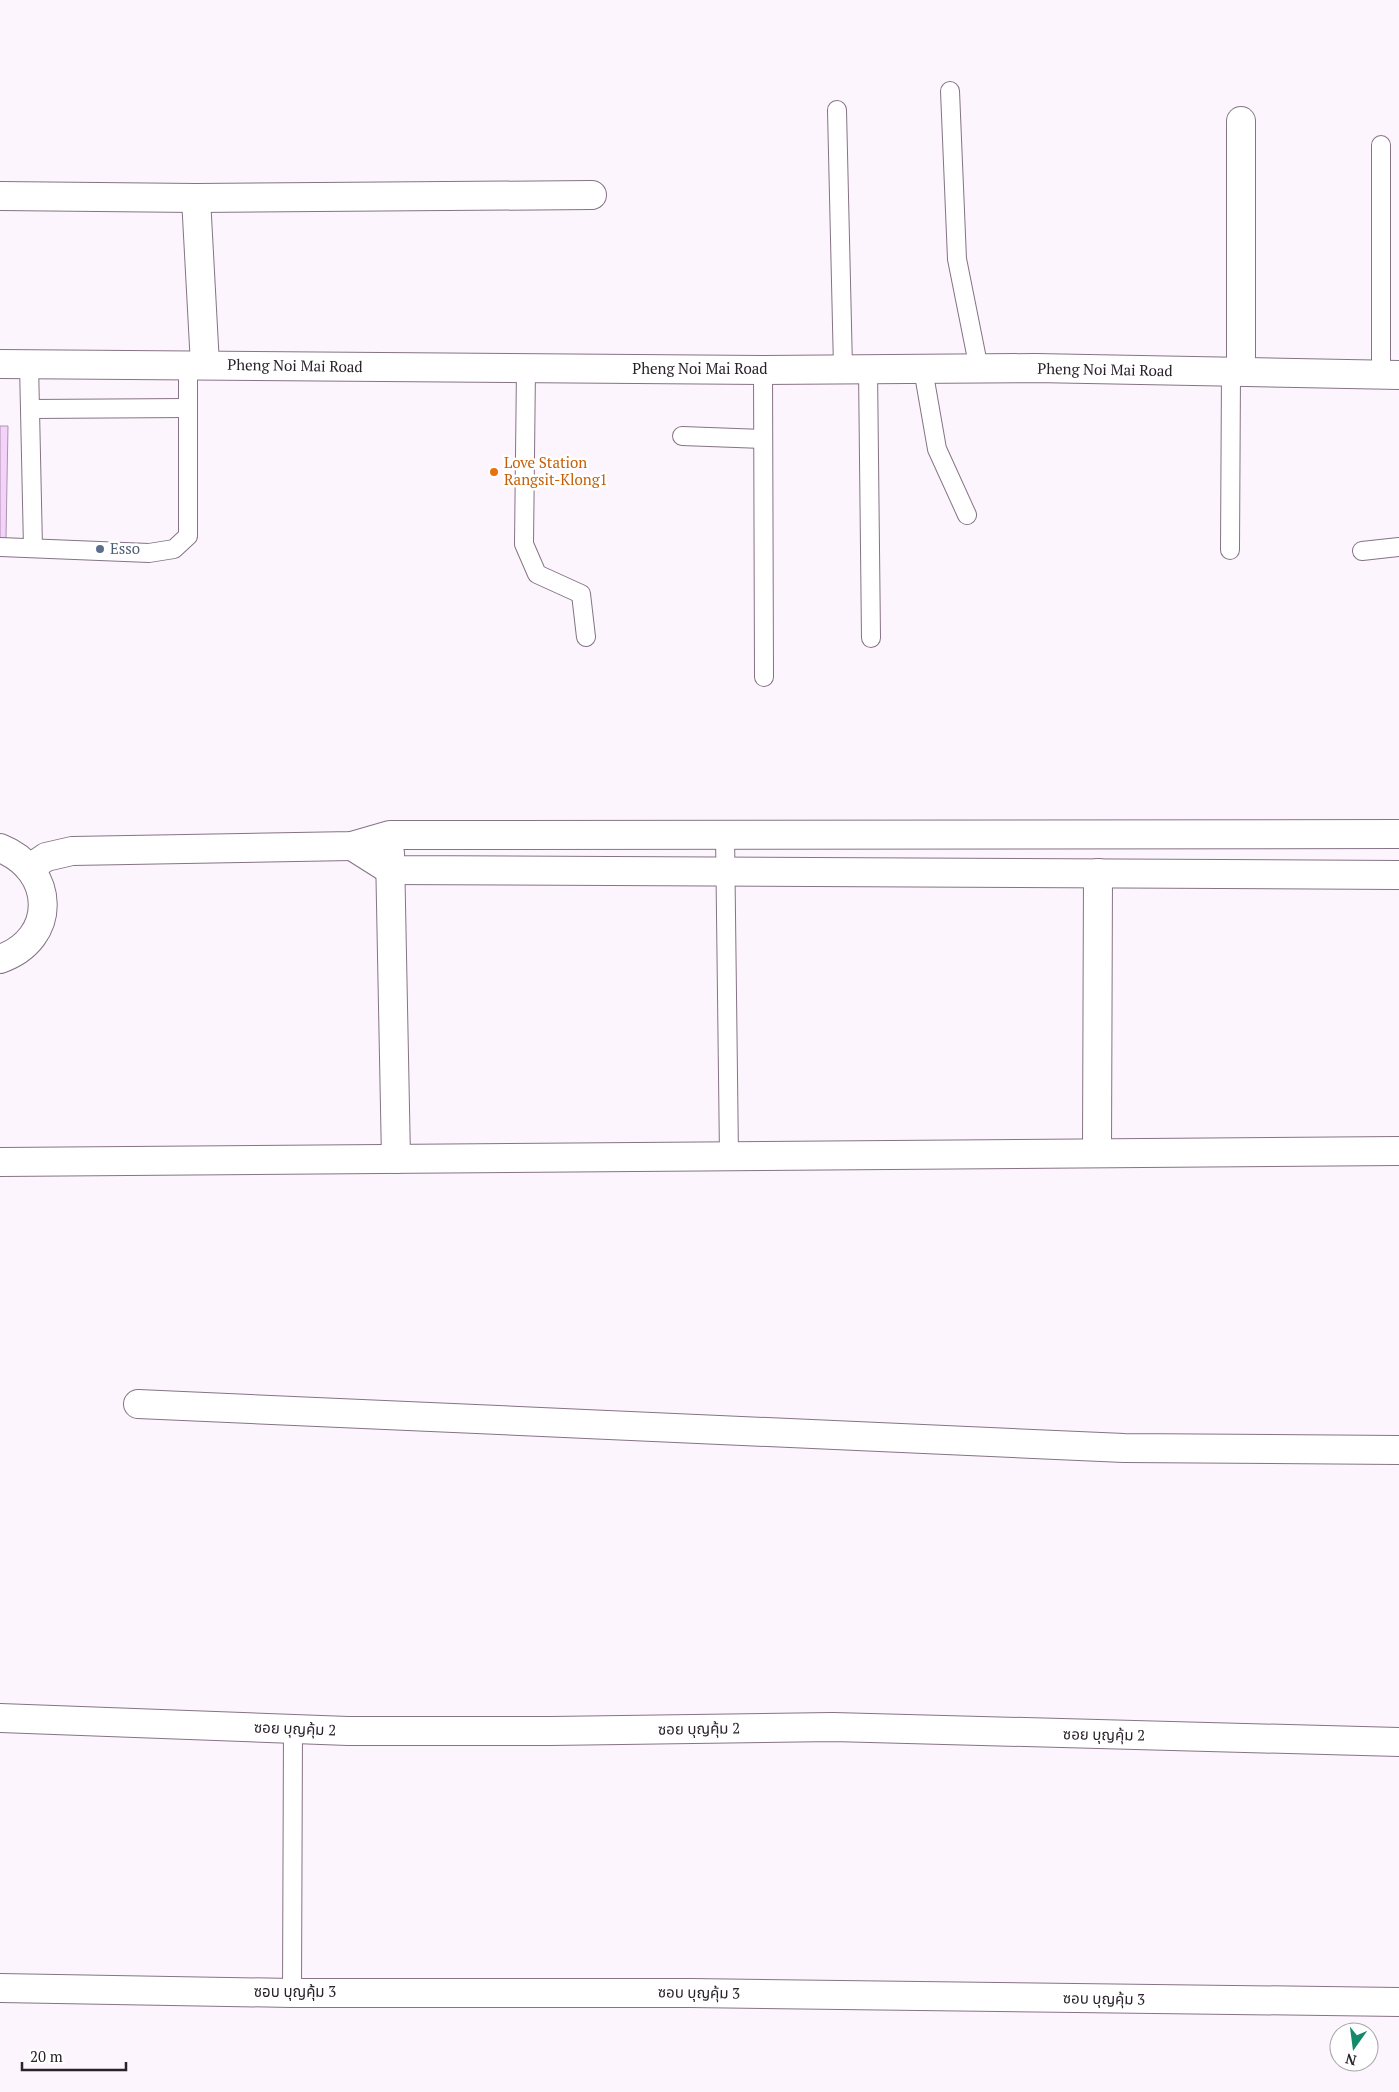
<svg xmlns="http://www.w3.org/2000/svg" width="1399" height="2092" viewBox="0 0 1399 2092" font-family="'PT Serif','Noto Sans Thai',serif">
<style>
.building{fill:#f4d2fb;stroke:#a796aa}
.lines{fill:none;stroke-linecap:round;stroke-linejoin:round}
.lane-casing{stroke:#857386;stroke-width:20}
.street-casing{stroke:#857386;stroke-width:30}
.lane{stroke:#fff;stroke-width:18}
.street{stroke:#fff;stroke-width:28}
.food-dot{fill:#e8710a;stroke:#fff;stroke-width:2}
.service-dot{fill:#5c6f8a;stroke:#fff;stroke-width:2}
.labels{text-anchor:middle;stroke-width:5;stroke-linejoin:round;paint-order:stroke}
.street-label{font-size:15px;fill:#29222a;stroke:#fff}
.food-label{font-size:15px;fill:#c56008;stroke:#fff;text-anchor:start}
.service-label{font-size:15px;fill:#4e5e75;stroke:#fff;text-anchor:start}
</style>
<rect width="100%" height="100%" fill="#fdf5fd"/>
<polygon class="building" points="0,426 8,426 6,538 0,538"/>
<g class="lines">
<g class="lane-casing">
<g id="lane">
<polyline points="950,91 957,259 979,369"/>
<polyline points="837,110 843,368"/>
<polyline points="1381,145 1381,375"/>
<polyline points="29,364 33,548"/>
<polyline points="526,368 524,544 537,574 581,594 586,637"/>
<polyline points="868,368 871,638"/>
<polyline points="923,369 937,449 967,515"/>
<polyline points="763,370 764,677"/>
<polyline points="30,409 188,408"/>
<polyline points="682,436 763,439"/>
<polyline points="0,547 149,553 174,549 188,536 188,365"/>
<polyline points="1230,550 1231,372"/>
<polyline points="1362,551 1399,547"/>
<polyline points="725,834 729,1156"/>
<polyline points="292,1993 293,1729"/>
</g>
</g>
<g class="street-casing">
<g id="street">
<polyline points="1241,121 1241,371"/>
<polyline points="0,196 196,198 592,195"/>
<polyline points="196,198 205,365"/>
<polyline points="0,364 763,370 1035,368 1399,375"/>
<polyline points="352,846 390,870 1399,875"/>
<path d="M 0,848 C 56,870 58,939 0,959"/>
<polyline points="390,853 396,1159"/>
<polyline points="30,868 46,857 72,851 352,846 390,835 1399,834"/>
<polyline points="1097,1153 1098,873"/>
<polyline points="0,1162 1399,1151"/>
<polyline points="138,1404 1124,1448 1399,1450"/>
<polyline points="0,1718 348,1731 551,1731 833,1727 1399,1742"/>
<polyline points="0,1988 292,1993 691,1993 1399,2002"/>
</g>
</g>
<use href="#lane" class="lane"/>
<use href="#street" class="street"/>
</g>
<circle class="food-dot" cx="494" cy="472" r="5"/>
<circle class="service-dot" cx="100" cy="549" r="5"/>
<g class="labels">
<g class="street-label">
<text transform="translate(295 366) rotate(1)" y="5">Pheng Noi Mai Road</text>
<text x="700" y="374">Pheng Noi Mai Road</text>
<text transform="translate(1105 370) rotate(1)" y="5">Pheng Noi Mai Road</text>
<text transform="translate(295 1729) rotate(2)" y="5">ซอย บุญคุ้ม 2</text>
<text transform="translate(699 1729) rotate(-1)" y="5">ซอย บุญคุ้ม 2</text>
<text transform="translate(1104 1735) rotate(1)" y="5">ซอย บุญคุ้ม 2</text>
<text x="295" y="1997">ซอบ บุญคุ้ม 3</text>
<text transform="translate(699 1993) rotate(1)" y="5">ซอบ บุญคุ้ม 3</text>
<text transform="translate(1104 1999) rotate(1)" y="5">ซอบ บุญคุ้ม 3</text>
</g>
<g class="food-label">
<text x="504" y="468">Love Station<tspan x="504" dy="17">Rangsit-Klong1</tspan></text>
</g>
<g class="service-label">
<text x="110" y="554">Esso</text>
</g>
</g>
<g transform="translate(1354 2047) rotate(194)"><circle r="24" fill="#ffffff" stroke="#a9a7aa"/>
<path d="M0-4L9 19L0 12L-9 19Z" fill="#148a6b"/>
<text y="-8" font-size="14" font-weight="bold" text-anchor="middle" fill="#29222a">N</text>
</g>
<path d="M22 2062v8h104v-8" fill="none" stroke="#29222a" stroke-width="2.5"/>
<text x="30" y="2062" font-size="15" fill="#29222a" stroke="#ffffff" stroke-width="4" paint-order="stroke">20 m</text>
</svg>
